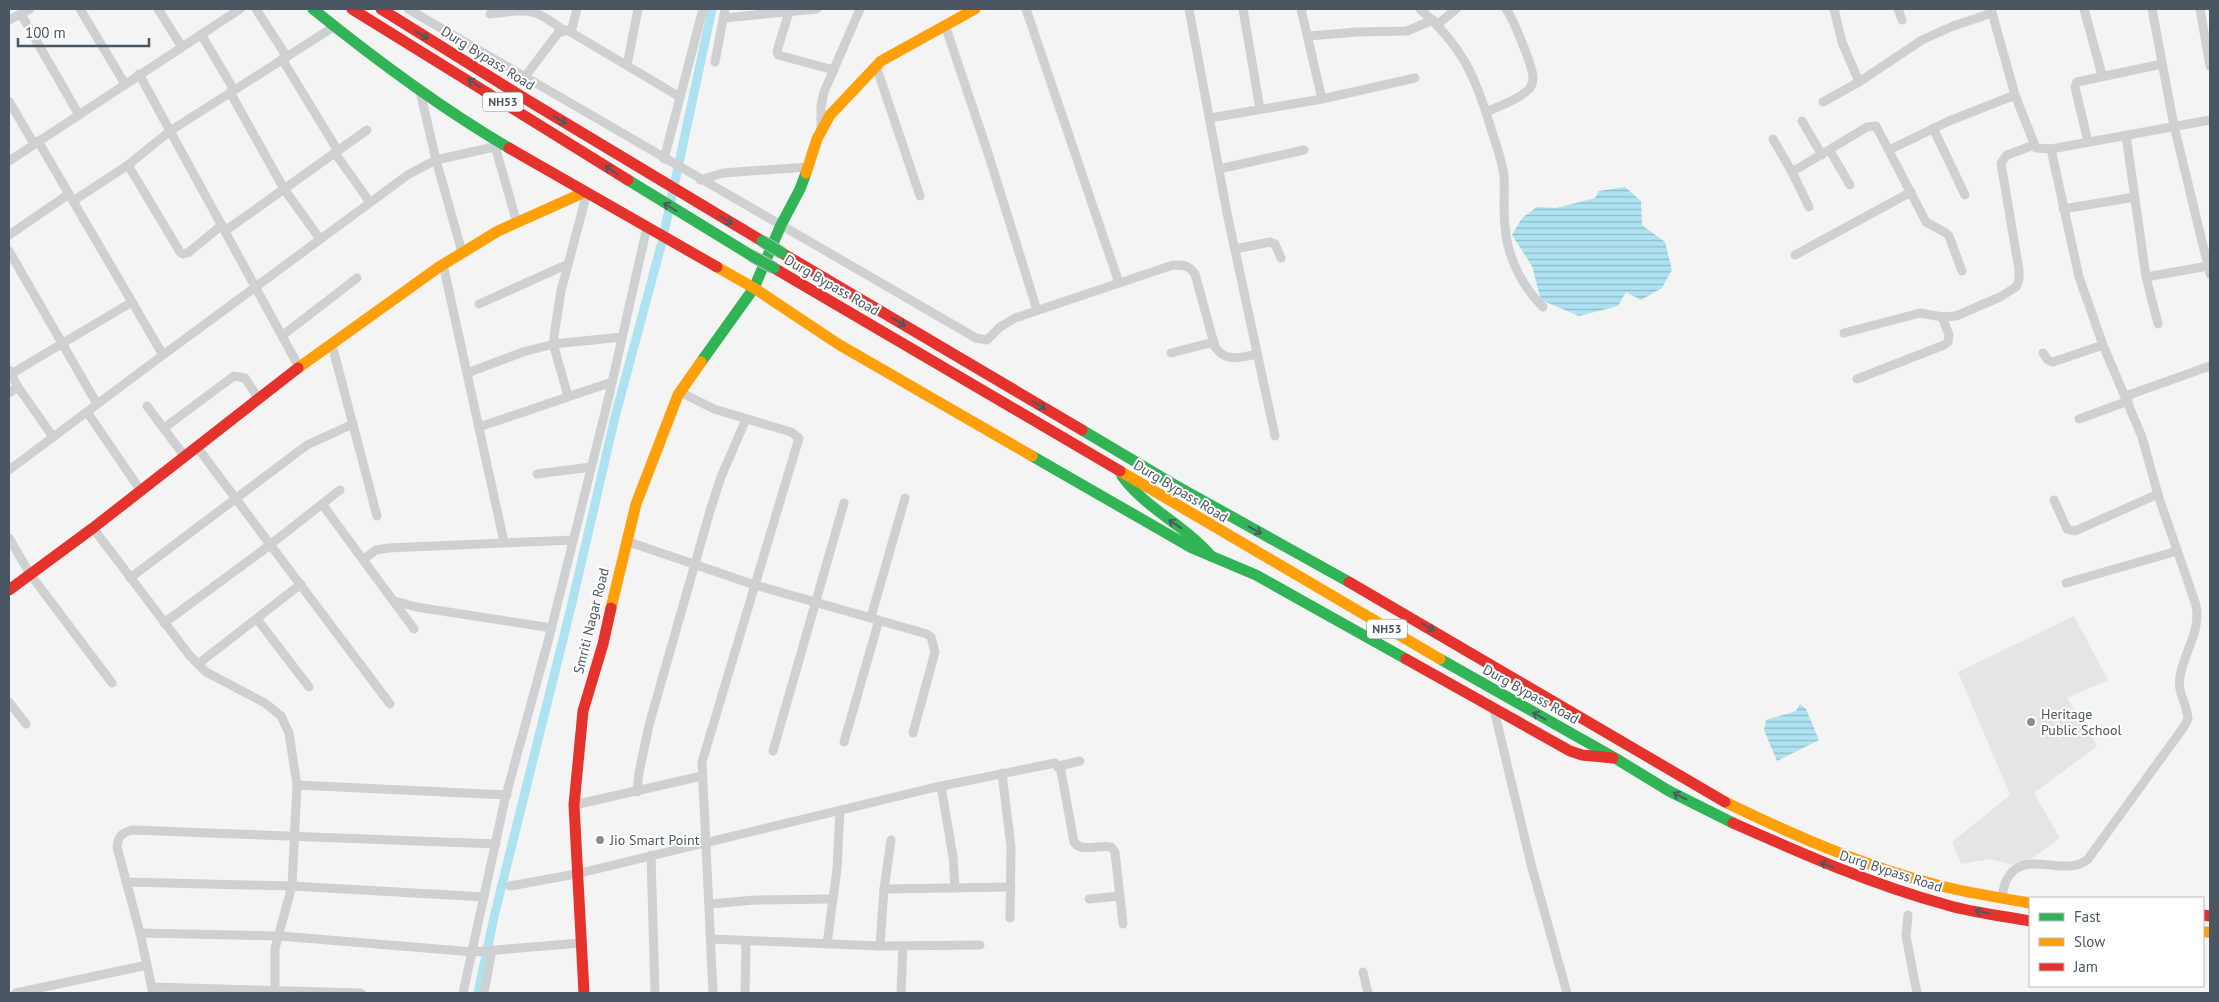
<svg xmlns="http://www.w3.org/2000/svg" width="2219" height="1002" viewBox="0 0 2219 1002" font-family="'PT Sans',sans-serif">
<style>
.education{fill:#e6e5e6}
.water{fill:url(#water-rules)}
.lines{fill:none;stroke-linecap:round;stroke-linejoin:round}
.canal{stroke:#aee2f0;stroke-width:9}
.street{stroke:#ced0d2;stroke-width:9}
.fast{stroke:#30b455;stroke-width:11}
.slow{stroke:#ff9f0a;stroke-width:11}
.jam{stroke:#e5322d;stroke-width:11}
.fast-bridge-casing{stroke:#b9bec3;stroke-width:13;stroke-linecap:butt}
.fast-bridge{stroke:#30b455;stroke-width:11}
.oneway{stroke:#495b60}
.poi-dot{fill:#868d94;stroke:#fff;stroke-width:2}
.labels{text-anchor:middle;stroke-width:4;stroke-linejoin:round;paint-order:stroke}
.shield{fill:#fff;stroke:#808990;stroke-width:1}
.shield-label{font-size:12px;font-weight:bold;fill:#4a5661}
.street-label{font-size:14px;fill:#4a5661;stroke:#fff}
.poi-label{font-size:14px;fill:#4a5661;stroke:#fff;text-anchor:start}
</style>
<defs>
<pattern id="water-rules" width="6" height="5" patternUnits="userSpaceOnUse" patternTransform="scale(1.25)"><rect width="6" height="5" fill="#aee2f0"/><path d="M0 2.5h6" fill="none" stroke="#90bac6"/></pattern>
</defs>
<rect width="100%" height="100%" fill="#f4f4f4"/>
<polygon class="education" points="2074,616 2108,680 2067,698 2097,746 2034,793 2060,838 2020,867 1990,859 1961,864 1952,842 2010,795 1958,672"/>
<g class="water">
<polygon points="1625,187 1641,201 1642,225 1665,242 1672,270 1662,288 1641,300 1626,292 1618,306 1579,316 1541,300 1532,266 1512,235 1522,218 1537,207 1556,208 1595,198 1599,191"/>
<polygon points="1800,704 1806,709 1819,740 1777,761 1764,730 1766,720 1796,711"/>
</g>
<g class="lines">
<polyline class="canal" points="478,993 494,917 572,603 615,417 662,242 712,9"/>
<g class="street">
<polyline points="80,9 125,84"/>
<polyline points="158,9 182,47"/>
<polyline points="256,9 287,57"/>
<path d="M 408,9 L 976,338 L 987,340 L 1000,327 L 1015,318 L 1173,265 C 1183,265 1189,265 1195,274 L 1215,347 C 1226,363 1241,357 1257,354"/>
<polyline points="1026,9 1119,283"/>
<polyline points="1189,9 1227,213 1275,436"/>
<polyline points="1243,9 1260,109"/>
<polyline points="1301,9 1322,99"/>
<path d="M 1420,9 C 1461,45 1474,73 1490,125 C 1495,142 1502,159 1504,176 C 1505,193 1503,210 1505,226 C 1507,257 1522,286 1543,307"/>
<polyline points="1834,9 1842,42 1859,82"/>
<polyline points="1898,9 1902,20"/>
<polyline points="1991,9 2015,95 2036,148 2051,149 2210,120"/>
<polyline points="2084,9 2102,75"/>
<polyline points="2152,9 2174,126 2210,274"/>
<polyline points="2200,9 2210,66"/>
<polyline points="789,12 777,51 778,55 834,70"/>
<polyline points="21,14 79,115"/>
<path d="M 490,14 C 529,10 531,6 563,30"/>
<polyline points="724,18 817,9"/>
<polyline points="9,20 30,9"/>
<polyline points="1438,24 1456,9"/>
<polyline points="945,25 987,150 1037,310"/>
<polyline points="571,32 577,9"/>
<polyline points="201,34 234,90"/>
<polyline points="1308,36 1357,32 1407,31 1433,20"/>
<polyline points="282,59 338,151"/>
<polyline points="715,62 725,9"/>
<polyline points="627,65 638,9"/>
<polyline points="876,66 920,196"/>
<polyline points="139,74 299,367"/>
<polyline points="524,78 558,33 567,30 680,97"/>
<polyline points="420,91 436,160 462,252"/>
<polyline points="230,92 284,189 320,239"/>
<polyline points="9,101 34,144"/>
<polyline points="1823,102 1859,82 1922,40 1953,26 1992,13"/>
<path d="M 1486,112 C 1499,106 1517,100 1527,91 C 1531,88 1533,82 1533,77 C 1532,65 1513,18 1506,9"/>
<polyline points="1210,118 1322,99 1415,78"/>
<polyline points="1802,121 1822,155"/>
<polyline points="1933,128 1965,195"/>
<polyline points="821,131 821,106 824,92 860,9"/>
<polyline points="2126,135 2146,277 2158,324"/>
<polyline points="1773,139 1792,172"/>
<polyline points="38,141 163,355 409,174 436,160 503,145"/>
<polyline points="2088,142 2075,87 2077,82 2162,64"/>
<polyline points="495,146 517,223"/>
<polyline points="1889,150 1949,121 2015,95"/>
<polyline points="1830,151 1850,185"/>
<polyline points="335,153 369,201"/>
<polyline points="664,159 703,9"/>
<polyline points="9,161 240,9"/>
<polyline points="128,165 180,252 183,254 189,252 222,225"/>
<polyline points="1219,169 1304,150"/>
<polyline points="700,180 723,173 808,167"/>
<polyline points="73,201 128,165 170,131 335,26"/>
<polyline points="1809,207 1792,172 1867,127 1876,126 1926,222 1946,233 1949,236 1962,271"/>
<polyline points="2063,209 2135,197"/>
<polyline points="225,231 367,130"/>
<polyline points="9,235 69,194"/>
<polyline points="1235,249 1270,242 1275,244 1281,258"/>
<polyline points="9,251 97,404"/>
<polyline points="1795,255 1911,192"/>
<polyline points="443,264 504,542"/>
<polyline points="2146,277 2208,266"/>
<polyline points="479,304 568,264"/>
<polyline points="1844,333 1920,313 1942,317 1956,316 2000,297 2016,287 2019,280 2019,270 2001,163 2007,155 2034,145"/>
<polyline points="283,335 357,278"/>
<polyline points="332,345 377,516"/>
<polyline points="1171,353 1214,342"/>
<polyline points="2043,353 2048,360 2053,362 2103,345"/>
<polyline points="9,370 18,387 53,437"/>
<polyline points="467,373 523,352 554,344 622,337"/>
<polyline points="11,374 132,302"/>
<polyline points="1857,379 1944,345 1948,342 1949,335 1942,317"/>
<polyline points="680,392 714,409 791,432 799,438 702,762 713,993"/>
<polyline points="9,393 18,387"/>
<polyline points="568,396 554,347 554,336 561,291 587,193"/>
<polyline points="2126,396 2210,366"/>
<polyline points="147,406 185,457"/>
<polyline points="87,412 141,491"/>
<polyline points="2079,419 2128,401"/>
<polyline points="479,427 612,382"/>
<polyline points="164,428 234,376 245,378 259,399"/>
<polyline points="197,447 390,704"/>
<polyline points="9,470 163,355"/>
<polyline points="537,474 591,467"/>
<polyline points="2054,500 2067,529 2075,531 2158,494"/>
<polyline points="322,504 414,629"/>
<polyline points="93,528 190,656 206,672 265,703 281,716 289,733 297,785 292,886 275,948 275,993"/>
<polyline points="9,538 30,574 112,683"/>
<polyline points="626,541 755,585 927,634 931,637 935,652 913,733"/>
<polyline points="364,559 376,550 388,548 573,540"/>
<polyline points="130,578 307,445 353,424"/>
<polyline points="2066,583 2177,551"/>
<polyline points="395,601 416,607 552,628"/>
<polyline points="871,617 905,498"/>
<polyline points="257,619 309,687"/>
<polyline points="164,623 262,551 340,490"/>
<polyline points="198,664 301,584"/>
<polyline points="9,702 26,724"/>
<polyline points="1494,710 1531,864 1567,993"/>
<polyline points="844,742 879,620"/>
<polyline points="773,751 844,503"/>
<polyline points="1059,766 1080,761"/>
<polyline points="1002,773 1011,847 1010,918"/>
<polyline points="297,785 507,795"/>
<polyline points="941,786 953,857 955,888"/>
<polyline points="637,792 639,773 649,725 710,511 721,477 746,419"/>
<polyline points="574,805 702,776"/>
<polyline points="651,855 655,993"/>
<polyline points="126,882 292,886 484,897"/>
<path d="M 510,886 L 576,874 L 932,788 L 1055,763 L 1061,771 L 1074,842 C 1082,853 1099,844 1111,847 L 1115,852 L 1123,924"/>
<polyline points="884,889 1011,887"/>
<path d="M 2002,897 C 2003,892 2004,884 2007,879 C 2025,847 2065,879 2088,859 L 2183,728 L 2188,719 C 2187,704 2177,692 2180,677 C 2184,650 2201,634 2196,605 L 2159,498 L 2142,437 L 2103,345 L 2079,277 L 2051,149"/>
<polyline points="1089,899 1120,896"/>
<polyline points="710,904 755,900 832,899"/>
<polyline points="1908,915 1906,936 1917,993"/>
<polyline points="140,933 280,936 473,952 580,943"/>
<polyline points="711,939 880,946 980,945"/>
<polyline points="827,944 837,869 840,810"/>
<polyline points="880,946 884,889 891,840"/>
<polyline points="1363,972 1368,993"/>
<polyline points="152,987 361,993"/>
<polyline points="16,993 147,965"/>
<path d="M 153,993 L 140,933 L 117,847 C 118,837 121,833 132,830 L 496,844"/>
<polyline points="463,993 505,799 550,634 609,396 647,227"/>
<polyline points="484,993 492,950"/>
<polyline points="745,993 746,941"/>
<polyline points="901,993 903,946"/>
</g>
<g class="fast">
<path d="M 313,9 C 376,60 439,107 509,148"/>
<polyline points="628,180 752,256"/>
<polyline points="701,362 754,288 781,225 800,189 806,173"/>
<polyline points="1082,430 1173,484 1349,582"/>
<polyline points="1032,456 1192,548 1256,575 1406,659"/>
<path d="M 1122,476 C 1146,509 1185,525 1211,556"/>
<polyline points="1440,659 1615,758 1669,791 1733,823"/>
</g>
<g class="slow">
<polyline points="806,173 817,139 830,115 881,61 975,9"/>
<polyline points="717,267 754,288 838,344 1032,456"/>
<polyline points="298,368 439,267 498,231 585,192"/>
<polyline points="1120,471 1440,659"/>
<polyline points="611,608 636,504 678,395 701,362"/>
<path d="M 1725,802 C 1795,836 1866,867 1941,886 C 1970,893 2000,898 2030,903"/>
<polyline points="2203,932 2210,932"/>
</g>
<g class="jam">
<polyline points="352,9 628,180"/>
<polyline points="381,9 529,101 762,241"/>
<polyline points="509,148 717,267"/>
<polyline points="782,253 1082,430"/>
<polyline points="774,268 1120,471"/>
<polyline points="1349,582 1725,802"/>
<polyline points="9,590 93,528 298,368"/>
<polyline points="1406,659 1570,751 1582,755 1613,758"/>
<path d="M 1733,823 C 1803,854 1873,885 1947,905 C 1974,913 2003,916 2030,921"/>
<polyline points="2203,915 2210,916"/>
<polyline points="584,993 574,805 583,711 603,644 611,608"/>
</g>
<g class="fast-bridge-casing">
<g id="fast-bridge">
<polyline points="762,241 782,253"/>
<polyline points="752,256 774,268"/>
</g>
</g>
<use href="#fast-bridge" class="fast-bridge"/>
</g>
<defs><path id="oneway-shaft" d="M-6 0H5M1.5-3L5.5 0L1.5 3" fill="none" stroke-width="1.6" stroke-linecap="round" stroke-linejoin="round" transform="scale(1.25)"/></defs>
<g class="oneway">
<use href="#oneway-shaft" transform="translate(422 35) rotate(32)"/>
<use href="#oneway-shaft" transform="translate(474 83) rotate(-148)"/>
<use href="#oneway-shaft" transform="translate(560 120) rotate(31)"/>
<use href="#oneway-shaft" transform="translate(611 170) rotate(-148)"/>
<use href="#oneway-shaft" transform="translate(670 207) rotate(-148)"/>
<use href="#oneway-shaft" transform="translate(726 220) rotate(30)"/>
<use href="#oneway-shaft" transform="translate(899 322) rotate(31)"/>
<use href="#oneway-shaft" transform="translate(1039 405) rotate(31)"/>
<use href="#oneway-shaft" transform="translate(1175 524) rotate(-146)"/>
<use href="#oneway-shaft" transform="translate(1255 530) rotate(29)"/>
<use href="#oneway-shaft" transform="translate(1428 627) rotate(30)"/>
<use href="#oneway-shaft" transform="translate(1539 716) rotate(-151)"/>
<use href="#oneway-shaft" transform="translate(1680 796) rotate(-152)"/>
<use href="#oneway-shaft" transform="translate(1827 865) rotate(-158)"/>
<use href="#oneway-shaft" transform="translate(1982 912) rotate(-169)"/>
</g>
<g class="poi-dot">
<circle cx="2031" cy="722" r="5"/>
<circle cx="600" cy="840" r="5"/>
</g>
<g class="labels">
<g class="shield">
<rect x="483" y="92.5" width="40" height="19" rx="4"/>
<rect x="1367" y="619.5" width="40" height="19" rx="4"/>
</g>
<g class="shield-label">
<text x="503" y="106">NH53</text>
<text x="1387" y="633">NH53</text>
</g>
<g class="street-label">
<text transform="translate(488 58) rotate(32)" y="5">Durg Bypass Road</text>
<text transform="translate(832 285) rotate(30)" y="5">Durg Bypass Road</text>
<text transform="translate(1181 491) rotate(31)" y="5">Durg Bypass Road</text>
<text transform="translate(591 621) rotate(-76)" y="5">Smriti Nagar Road</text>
<text transform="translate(1531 694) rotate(29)" y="5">Durg Bypass Road</text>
<text transform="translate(1891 871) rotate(18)" y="5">Durg Bypass Road</text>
</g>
<g class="poi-label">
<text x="2041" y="719">Heritage<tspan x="2041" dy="16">Public School</tspan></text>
<text x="610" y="845">Jio Smart Point</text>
</g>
</g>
<rect width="2219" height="1002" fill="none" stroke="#4a5661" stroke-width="20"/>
<rect x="2029" y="897" width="175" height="90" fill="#ffffff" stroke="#b7bbc0"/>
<rect x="2039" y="913" width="25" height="8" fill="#30b455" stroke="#b7bbc0"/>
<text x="2074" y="922" font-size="15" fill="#4a5661">Fast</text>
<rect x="2039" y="938" width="25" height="8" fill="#ff9f0a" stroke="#b7bbc0"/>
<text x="2074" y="947" font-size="15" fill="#4a5661">Slow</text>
<rect x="2039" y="963" width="25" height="8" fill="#e5322d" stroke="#b7bbc0"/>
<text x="2074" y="972" font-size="15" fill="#4a5661">Jam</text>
<path d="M18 38v8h131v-8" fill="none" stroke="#4a5661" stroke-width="2.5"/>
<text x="25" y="38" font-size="15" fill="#4a5661" stroke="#ffffff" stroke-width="4" paint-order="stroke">100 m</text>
</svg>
